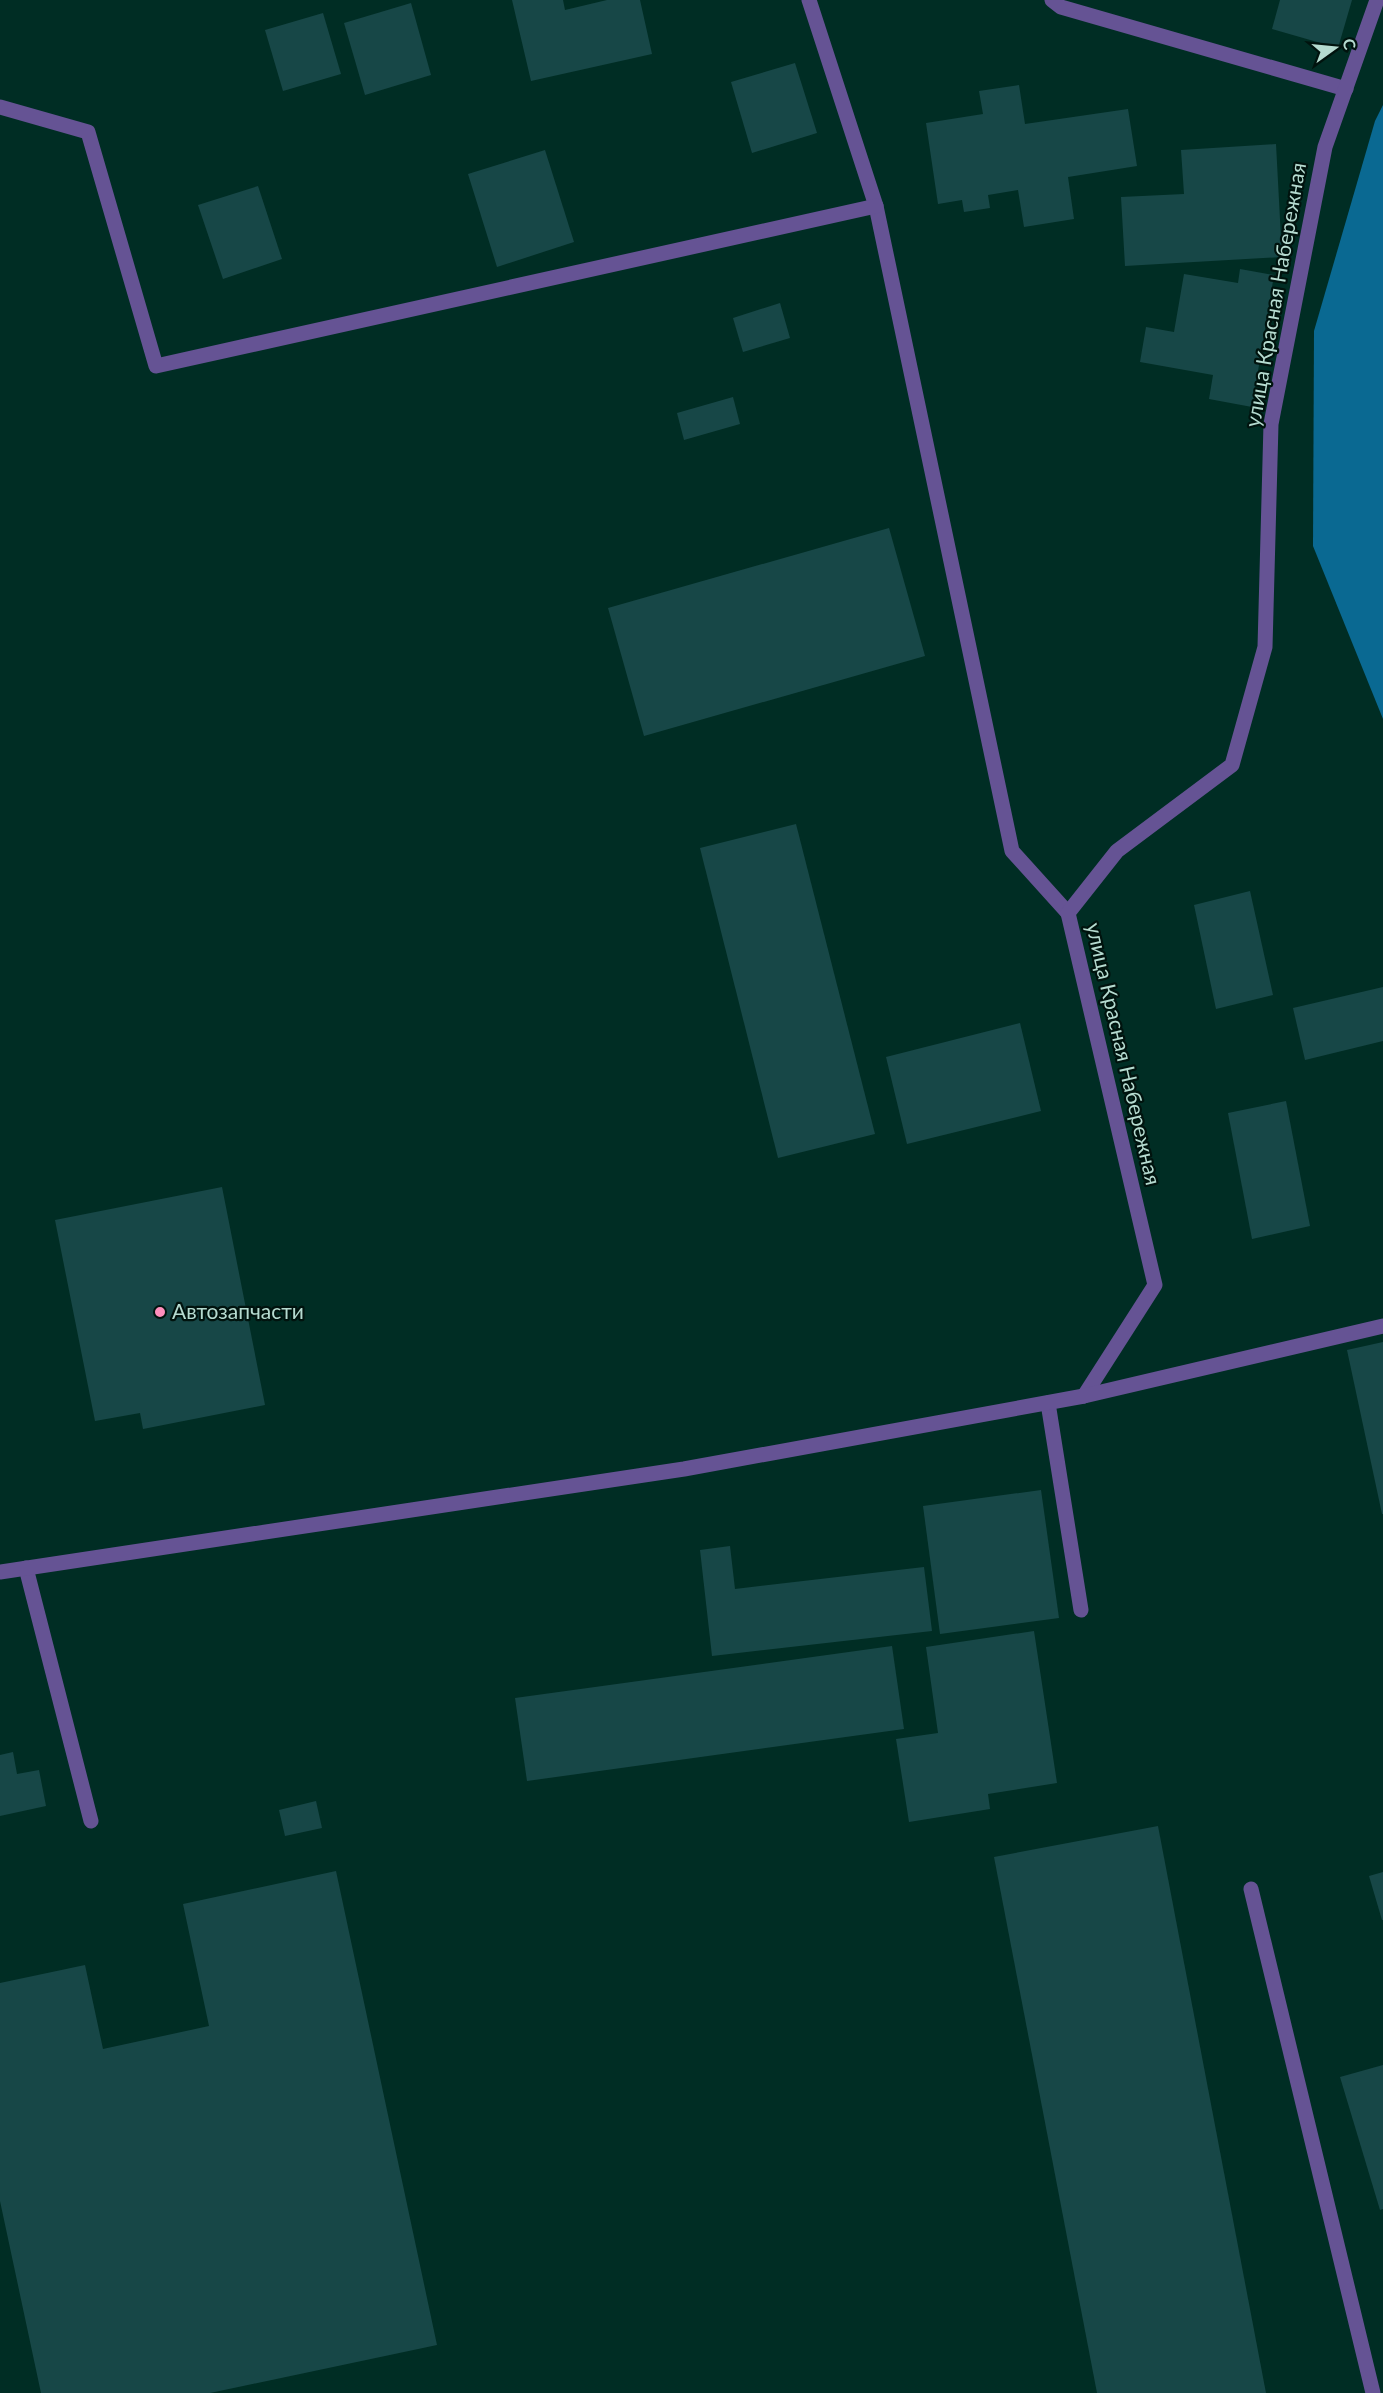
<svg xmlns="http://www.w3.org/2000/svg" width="1383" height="2393" viewBox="0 0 1383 2393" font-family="Lato,sans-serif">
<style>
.water{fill:#0a6992}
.building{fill:#174747}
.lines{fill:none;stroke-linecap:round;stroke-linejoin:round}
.minor{stroke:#655394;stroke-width:15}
.poi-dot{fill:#fe8ebc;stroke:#00130e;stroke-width:2}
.labels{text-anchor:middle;stroke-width:4.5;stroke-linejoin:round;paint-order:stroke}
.street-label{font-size:21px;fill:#b5dbd0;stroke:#00130e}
.poi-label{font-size:21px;fill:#b5dbd0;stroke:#00130e;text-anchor:start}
</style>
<rect width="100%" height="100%" fill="#002d24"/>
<polygon class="water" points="1383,105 1383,719 1313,546 1314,331 1375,121"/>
<g class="building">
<polygon points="512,0 563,0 565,10 607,0 640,0 652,54 531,81"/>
<polygon points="1280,0 1352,0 1338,48 1272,29"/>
<polygon points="411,3 431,75 365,95 344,23"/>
<polygon points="323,13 341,74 283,91 265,30"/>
<polygon points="795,63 817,133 752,153 731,82"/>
<polygon points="1019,85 1025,124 1128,109 1137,166 1068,177 1074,219 1024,227 1018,190 988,195 990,208 964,212 962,200 938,204 926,123 983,114 979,91"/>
<polygon points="1276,144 1282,257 1125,266 1121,197 1184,194 1181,150"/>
<polygon points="545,150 574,242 497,267 468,174"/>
<polygon points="258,186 282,259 223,279 198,205"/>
<polygon points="1240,269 1274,275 1252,407 1209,399 1213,375 1140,362 1146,327 1174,332 1184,274 1238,283"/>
<polygon points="780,303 790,338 743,352 733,318"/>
<polygon points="733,397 740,424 684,440 677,413"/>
<polygon points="889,528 925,656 644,736 608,608"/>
<polygon points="796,824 875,1134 778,1158 700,848"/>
<polygon points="1250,891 1273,995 1216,1009 1194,905"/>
<polygon points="1383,987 1383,1041 1305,1060 1293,1008"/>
<polygon points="1020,1023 1041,1111 907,1144 886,1057"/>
<polygon points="1286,1101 1310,1226 1252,1239 1228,1113"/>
<polygon points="222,1187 265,1405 143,1429 140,1413 95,1421 55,1220"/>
<polygon points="1383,1342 1383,1514 1382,1514 1347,1350"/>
<polygon points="1041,1490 1059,1618 940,1634 923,1506"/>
<polygon points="730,1546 735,1589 924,1567 932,1631 712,1656 700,1550"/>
<polygon points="1034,1631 1057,1783 988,1794 990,1809 909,1822 896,1739 938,1733 926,1647"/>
<polygon points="892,1646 904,1729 527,1781 515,1698"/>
<polygon points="13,1752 17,1774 39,1770 46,1806 0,1816 0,1755"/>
<polygon points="316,1801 322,1828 285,1836 279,1810"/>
<polygon points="1158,1826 1266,2393 1097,2393 994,1857"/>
<polygon points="336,1871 437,2345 210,2393 41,2393 0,2201 0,1983 85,1965 103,2049 209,2026 183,1904"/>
<polygon points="1383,1872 1383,1920 1382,1920 1369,1876"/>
<polygon points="1383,2065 1383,2209 1380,2210 1340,2077"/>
</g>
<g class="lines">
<g class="minor">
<polyline points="809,0 876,206 1012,851 1068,913"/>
<polyline points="1052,0 1061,7 1346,89"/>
<polyline points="0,107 88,132 156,366 876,206"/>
<polyline points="1084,1396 1155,1285 1068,913 1117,851 1232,765 1265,647 1271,424 1325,147 1377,0"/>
<polyline points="1048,1403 1081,1610"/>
<polyline points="26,1568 91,1821"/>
<polyline points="0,1572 684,1469 1084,1396 1383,1326"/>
<polyline points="1251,1889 1373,2393"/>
</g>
</g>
<circle class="poi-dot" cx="160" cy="1312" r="6"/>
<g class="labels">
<g class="street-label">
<text transform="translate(1276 295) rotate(-80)" y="7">улица Красная Набережная</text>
<text transform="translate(1123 1054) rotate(77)" y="7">улица Красная Набережная</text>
</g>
<g class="poi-label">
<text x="172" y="1319">Автозапчасти</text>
</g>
</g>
<g transform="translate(1335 48) rotate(75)" stroke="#00130e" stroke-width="4.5" paint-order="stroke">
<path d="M0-4.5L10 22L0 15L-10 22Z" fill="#b5dbd0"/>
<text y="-9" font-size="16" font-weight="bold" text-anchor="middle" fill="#b5dbd0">С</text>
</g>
</svg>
